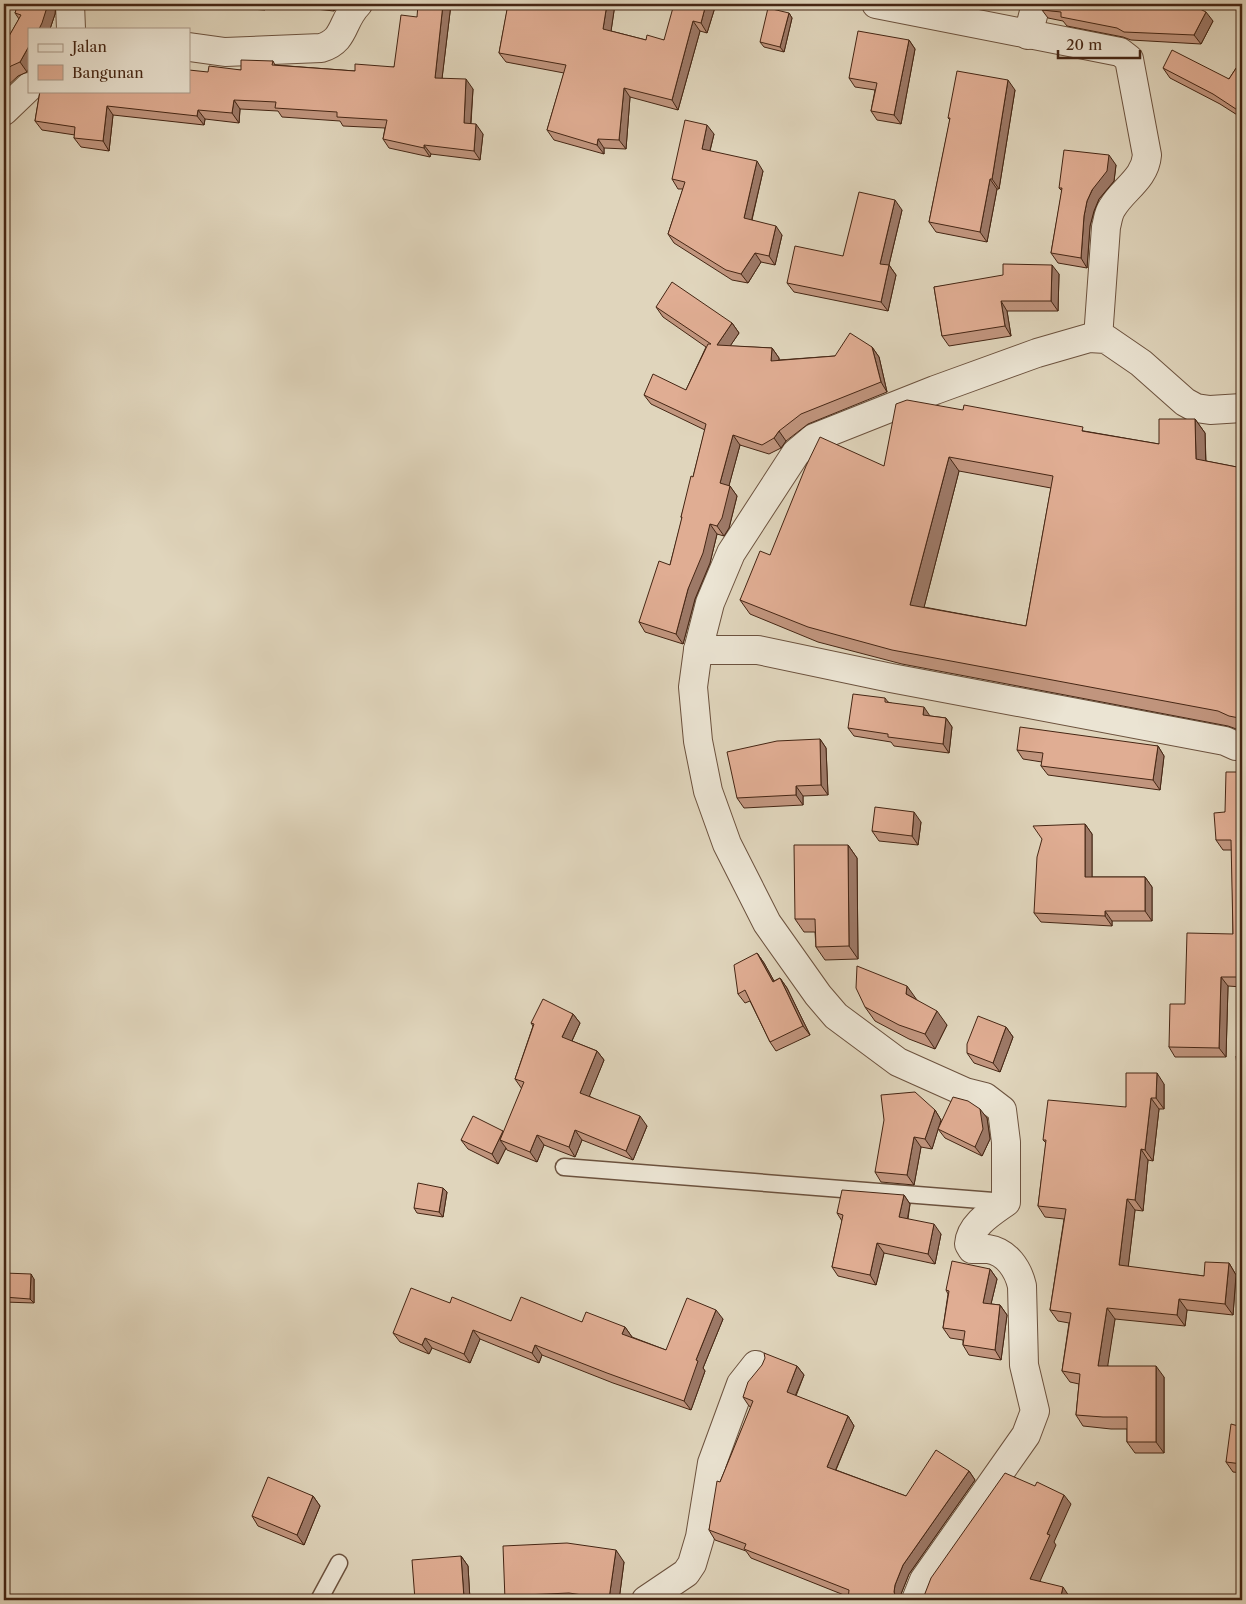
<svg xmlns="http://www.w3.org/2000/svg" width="1246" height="1604" viewBox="0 0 1246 1604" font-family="'Libre Caslon Text',serif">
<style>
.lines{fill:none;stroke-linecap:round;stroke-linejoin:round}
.lane-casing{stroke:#6c523e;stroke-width:19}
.street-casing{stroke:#6c523e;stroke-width:30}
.lane{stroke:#ebe4d3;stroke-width:16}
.street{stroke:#ebe4d3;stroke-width:28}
.wall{fill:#c1957e;stroke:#452614;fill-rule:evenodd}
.shaded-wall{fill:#9d7967;stroke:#452614}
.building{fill:#e0ad93;stroke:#452614;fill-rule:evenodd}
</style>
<rect width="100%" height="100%" fill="#e0d5bc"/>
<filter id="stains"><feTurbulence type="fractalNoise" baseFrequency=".004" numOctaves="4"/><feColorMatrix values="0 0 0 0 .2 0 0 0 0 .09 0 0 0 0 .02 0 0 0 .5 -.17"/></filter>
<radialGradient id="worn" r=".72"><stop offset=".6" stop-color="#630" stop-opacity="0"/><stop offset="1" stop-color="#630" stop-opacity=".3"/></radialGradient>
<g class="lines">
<g class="lane-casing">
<g id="lane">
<polyline points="564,1167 1006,1202"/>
<polyline points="319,1600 339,1563"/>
</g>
</g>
<g class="street-casing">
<g id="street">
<polyline points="70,4 71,29"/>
<path d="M 876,4 L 1120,52 L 1129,59 L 1147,155 C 1145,179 1123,189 1112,208 C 1108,214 1108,220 1106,227 L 1098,338"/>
<polyline points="1028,35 1036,4"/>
<path d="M 189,47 L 225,52 L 321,48 C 346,41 341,21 358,4"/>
<polyline points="4,111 29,87"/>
<polyline points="698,650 758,650 891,678 1225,741 1236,746 1242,746"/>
<polyline points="646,1600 686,1573 692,1564 700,1537 712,1463 741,1384 756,1365"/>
<path d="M 916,1600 L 924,1580 L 1026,1435 L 1035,1411 L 1024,1365 L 1022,1286 C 1018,1269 1007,1252 988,1249 C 983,1249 977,1249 972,1249 L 969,1244 C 970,1225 992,1212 1006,1202 L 1006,1142 L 1002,1110 L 985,1097 L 965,1092 L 898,1062 L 836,1016 L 818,995 L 767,923 L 727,844 L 708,791 L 698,741 L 693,687 L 698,650 L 710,603 L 731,553 L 796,453 L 814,438 L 935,390 L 1037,353 L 1089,338 L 1106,339 L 1141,363 L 1185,402 L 1196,408 L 1210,410 L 1242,408"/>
</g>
</g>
<use href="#lane" class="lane"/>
<use href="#street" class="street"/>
</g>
<g class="wall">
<polygon points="18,4 56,4 55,14 50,29 29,29 29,68 27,72 18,76 4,89 4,45 19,19 15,13"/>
<polygon points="176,4 266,4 265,10"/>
<polygon points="270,4 339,4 334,11"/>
<polygon points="451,4 442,78 473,89 471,124 483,134 480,160 431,154 430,157 389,148 383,139 385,128 343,126 340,121 282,117 278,111 240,109 239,123 205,119 204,125 113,115 109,151 81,147 74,138 75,135 42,130 35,121 40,91 189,91 208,72 241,70 273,61 275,65 355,71 394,67 417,17"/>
<polygon points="507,4 615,4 611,31 646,40 664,40 716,4 707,33 700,31 678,110 630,97 626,149 604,148 604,154 554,140 547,130 564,73 506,62 499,53 508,6"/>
<polygon points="1042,10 1213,21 1201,44 1131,40 1123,37 1067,26 1063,21 1048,18"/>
<polygon points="789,13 792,18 784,52 764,47 760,42"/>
<polygon points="909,40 915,49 901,124 877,120 871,111 875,90 855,87 849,78"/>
<polygon points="1242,59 1242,118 1220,104 1170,78 1163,68 1229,79"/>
<polygon points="1015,90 999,189 997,189 987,242 936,232 929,222 950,120 948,118"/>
<polygon points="714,134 710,151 763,171 752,220 782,235 775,265 761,262 748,283 732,280 674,243 668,234 683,189 678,189 672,179"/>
<polygon points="1116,165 1114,181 1099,199 1094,211 1090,226 1087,268 1058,263 1051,253 1062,191 1059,188"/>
<polygon points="902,210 889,265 896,275 888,311 794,292 787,283 843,256"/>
<polygon points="1059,274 1058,311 1007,311 1011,336 949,346 942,336 934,287"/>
<polygon points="656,307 732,323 739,333 730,346 772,348 779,358 779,360 835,356 872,347 879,357 887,392 808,424 786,441 781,448 769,454 740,445 729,485 737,496 729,528 724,536 717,534 710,563 695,599 683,644 645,632 639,622 670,565 682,519 681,517 693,477 705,430 651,404 644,395 686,390 706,347 663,317"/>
<path d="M 963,410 L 1159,444 L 1195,419 L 1205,433 L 1206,461 L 1242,468 L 1242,731 L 1228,726 L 902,664 L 818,642 L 750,614 L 740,600 L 770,555 L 884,466 ZM 959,471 L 1051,488 L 1026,626 L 924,607 Z"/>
<polygon points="885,698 888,702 930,716 946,718 952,727 949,753 894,746 891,742 854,736 848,728"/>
<polygon points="820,739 826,748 828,795 803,796 803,805 744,808 737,798"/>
<polygon points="1158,746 1164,756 1160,790 1048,775 1041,766 1042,762 1023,759 1017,750"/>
<polygon points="1242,772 1242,987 1228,986 1226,1057 1175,1057 1169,1047 1185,1004 1233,934 1232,850 1223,850 1216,840 1225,812"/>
<polygon points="921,822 918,845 879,841 872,831"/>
<polygon points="1085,824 1092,834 1092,877 1145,877 1152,887 1152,921 1112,921 1112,926 1041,922 1034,913"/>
<polygon points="848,845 857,858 858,959 825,960 816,947 815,932 804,932 795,919"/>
<polygon points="757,953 764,963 774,981 780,978 787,988 810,1035 776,1051 770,1042 750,1001 745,1003 738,994"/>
<polygon points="917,1000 947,1025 935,1049 909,1039 875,1021 865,1007"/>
<polygon points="573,1014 580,1023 572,1041 597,1051 604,1060 589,1096 647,1126 633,1160 582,1140 575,1157 544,1145 537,1162 507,1150 506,1148 498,1164 468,1149 461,1140 503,1131 504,1132 522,1089 515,1079 533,1026 531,1023"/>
<polygon points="1006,1027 1013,1037 1000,1072 974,1063 967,1053"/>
<polygon points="1164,1084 1164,1109 1159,1109 1153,1161 1148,1160 1143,1211 1135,1210 1128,1267 1204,1276 1229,1263 1236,1275 1233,1315 1187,1310 1185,1326 1115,1319 1107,1366 1164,1377 1164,1453 1135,1453 1127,1442 1127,1429 1111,1429 1083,1426 1076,1415 1079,1384 1070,1382 1062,1371 1069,1323 1058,1321 1050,1310 1064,1219 1045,1217 1038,1206 1046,1143 1043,1140 1126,1107"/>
<polygon points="935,1110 941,1120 940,1124 987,1118 990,1139 982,1156 945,1138 938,1129 932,1149 921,1147 914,1185 881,1182 875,1172"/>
<polygon points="447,1192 443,1217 417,1213 414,1208"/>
<polygon points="904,1195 910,1204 908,1219 941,1234 935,1264 884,1253 876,1285 838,1276 832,1267 842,1221 837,1213"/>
<polygon points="990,1269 997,1279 991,1304 1000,1305 1007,1315 1001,1360 969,1355 963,1345 963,1340 950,1338 943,1328 948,1294 946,1290"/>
<polygon points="4,1273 34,1279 34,1303 4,1302"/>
<polygon points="450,1303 511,1321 582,1322 625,1327 632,1337 666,1350 723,1319 703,1368 705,1371 691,1410 613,1383 542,1355 539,1363 480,1339 470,1363 432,1348 429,1354 400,1342 393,1333"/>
<polygon points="797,1366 804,1375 796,1396 848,1416 854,1426 836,1470 906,1496 969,1471 975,1480 909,1574 901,1594 849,1597 751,1558 746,1551 715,1540 709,1530 720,1482 751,1407 749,1406 743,1397"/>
<polygon points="1242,1427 1242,1473 1233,1472 1226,1462"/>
<polygon points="313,1496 320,1506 304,1545 258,1526 252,1516"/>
<polygon points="461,1556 468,1566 470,1600 415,1600"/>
<polygon points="624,1562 619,1600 505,1600"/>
</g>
<g class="shaded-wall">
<polygon points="48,4 56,4 55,14 50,29 39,29"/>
<polygon points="261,4 266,4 265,10"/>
<polygon points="329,4 339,4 334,11"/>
<polygon points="443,4 451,4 441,87 435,78"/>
<polygon points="607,4 615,4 610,38 603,29"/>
<polygon points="706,4 716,4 707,33 701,23"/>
<polygon points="1206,12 1213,21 1201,44 1194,35"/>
<polygon points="789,13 792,18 784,52 780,47"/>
<polygon points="693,21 700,31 678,110 672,100"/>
<polygon points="909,40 915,49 901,124 894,115"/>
<polygon points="29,46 29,68 27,72 20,62"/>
<polygon points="466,79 473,89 470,132 464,123"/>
<polygon points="1008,80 1015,90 999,189 992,179"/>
<polygon points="624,88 630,97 626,149 619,140"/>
<polygon points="234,100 240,109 239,123 232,113"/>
<polygon points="107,106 113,115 109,151 103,141"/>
<polygon points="198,110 205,119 204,125 197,116"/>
<polygon points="476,124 483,134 480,160 474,151"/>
<polygon points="707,125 714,134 708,158 702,149"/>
<polygon points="598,139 604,148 604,154 597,145"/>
<polygon points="424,145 431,154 430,157 424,148"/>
<polygon points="1109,155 1116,165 1114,181 1099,199 1094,211 1090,226 1087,268 1081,258 1084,216 1087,201"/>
<polygon points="757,161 763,171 750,227 744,218"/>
<polygon points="990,179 997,189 987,242 980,232"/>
<polygon points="895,200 902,210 887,273 880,264"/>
<polygon points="776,226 782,235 775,265 769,256"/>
<polygon points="755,253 761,262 748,283 741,274"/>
<polygon points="889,265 896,275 888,311 881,302"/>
<polygon points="1052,265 1059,274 1058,311 1051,301"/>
<polygon points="1001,301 1007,311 1011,336 1005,326"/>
<polygon points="732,323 739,333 724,355 717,345"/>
<polygon points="872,347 879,357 887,392 881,382"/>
<polygon points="772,348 779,358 778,371 771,361"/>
<polygon points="1195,419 1205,433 1206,474 1196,459"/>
<polygon points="779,431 786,441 781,448 774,438"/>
<polygon points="733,435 740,445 727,493 720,483"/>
<polygon points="949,457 959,471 921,619 910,605"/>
<polygon points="730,486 737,496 729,528 724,536 717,526"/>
<polygon points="710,524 717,534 710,563 695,599 683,644 676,634 688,589"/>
<polygon points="924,707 930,716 929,724 923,715"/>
<polygon points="946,718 952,727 949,753 943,744"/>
<polygon points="820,739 826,748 828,795 821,785"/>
<polygon points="1158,746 1164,756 1160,790 1153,780"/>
<polygon points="796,786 803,796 803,805 796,795"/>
<polygon points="914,812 921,822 918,845 912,836"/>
<polygon points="1085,824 1092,834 1092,887 1085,877"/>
<polygon points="848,845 857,858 858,959 849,946"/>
<polygon points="1145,877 1152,887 1152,921 1145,911"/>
<polygon points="1105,911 1112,921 1112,926 1105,916"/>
<polygon points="757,953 764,963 780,992 773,982"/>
<polygon points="1221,977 1228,986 1226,1057 1219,1048"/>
<polygon points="780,978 787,988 810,1035 803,1026"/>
<polygon points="907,986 917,1000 906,994"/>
<polygon points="937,1011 947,1025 935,1049 925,1034"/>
<polygon points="573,1014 580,1023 569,1047 562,1037"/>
<polygon points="1006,1027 1013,1037 1000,1072 993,1063"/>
<polygon points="597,1051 604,1060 587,1102 580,1093"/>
<polygon points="1157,1073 1164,1084 1164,1109 1156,1098"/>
<polygon points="1151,1098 1159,1109 1153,1161 1145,1150"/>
<polygon points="980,1109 987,1118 990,1139 982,1156 975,1147"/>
<polygon points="935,1110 941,1120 932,1149 925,1139"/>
<polygon points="640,1116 647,1126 633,1160 626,1151"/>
<polygon points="575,1130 582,1140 575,1157 569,1147"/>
<polygon points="503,1131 510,1141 500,1140 506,1148 498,1164 492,1154"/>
<polygon points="537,1135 544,1145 537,1162 530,1152"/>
<polygon points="914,1137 921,1147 914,1185 907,1175"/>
<polygon points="1141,1149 1148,1160 1143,1211 1135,1200"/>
<polygon points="443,1188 447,1192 443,1217 439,1212"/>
<polygon points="904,1195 910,1204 906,1227 899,1217"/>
<polygon points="1127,1199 1135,1210 1127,1277 1119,1265"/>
<polygon points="934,1224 941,1234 935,1264 928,1254"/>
<polygon points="877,1243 884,1253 876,1285 870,1275"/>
<polygon points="1229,1263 1236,1275 1233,1315 1225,1304"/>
<polygon points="990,1269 997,1279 989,1312 983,1303"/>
<polygon points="31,1274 34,1279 34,1303 30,1299"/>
<polygon points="1179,1299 1187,1310 1185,1326 1177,1315"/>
<polygon points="1000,1305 1007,1315 1001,1360 995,1350"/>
<polygon points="1107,1308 1115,1319 1106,1377 1098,1366"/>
<polygon points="716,1310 723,1319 703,1368 705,1371 691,1410 684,1401 696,1360"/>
<polygon points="625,1327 632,1337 629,1344 622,1334"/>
<polygon points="473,1330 480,1339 470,1363 464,1354"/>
<polygon points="425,1338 432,1348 429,1354 422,1345"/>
<polygon points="535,1345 542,1355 539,1363 532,1353"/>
<polygon points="797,1366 804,1375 793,1401 787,1392"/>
<polygon points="1156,1366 1164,1377 1164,1453 1156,1442"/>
<polygon points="848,1416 854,1426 833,1476 827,1467"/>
<polygon points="969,1471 975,1480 909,1574 901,1594 901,1600 897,1600 894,1592 895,1585 903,1565"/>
<polygon points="1064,1495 1071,1504 1054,1542 1056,1545 1037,1588 1030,1579 1047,1534"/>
<polygon points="313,1496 320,1506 304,1545 297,1535"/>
<polygon points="616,1550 624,1562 619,1600 611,1600 609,1599"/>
<polygon points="461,1556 468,1566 470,1600 466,1600 464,1598"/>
<polygon points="1063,1587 1069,1596 1068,1600 1060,1600"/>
<polygon points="524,1595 528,1600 523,1600"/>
</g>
<g class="building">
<polygon points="18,4 48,4 42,23 39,29 29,29 29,46 20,62 11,66 4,73 4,45 21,15 15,13"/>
<polygon points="418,4 443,4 435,78 466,79 464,123 476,124 474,151 424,145 424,148 383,139 387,120 337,117 337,112 275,108 276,102 234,100 232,113 198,110 197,116 107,106 103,141 74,138 75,127 35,121 40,91 189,91 189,70 208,72 209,66 241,70 241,60 273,61 272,65 355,71 355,64 394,67 401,15 417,17"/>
<polygon points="508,4 607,4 603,29 646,40 647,35 664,40 674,4 706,4 701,23 693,21 672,100 624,88 619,140 598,139 597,145 547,130 566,65 499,53"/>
<polygon points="1044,4 1190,4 1206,12 1194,35 1124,32 1117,28 1061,17 1061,12 1042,10"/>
<polygon points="768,8 789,13 780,47 760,42"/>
<polygon points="858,31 909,40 894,115 871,111 877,83 849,78"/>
<polygon points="1172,50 1229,79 1242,59 1242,113 1213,94 1163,68"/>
<polygon points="957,71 1008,80 992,179 990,179 980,232 929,222 950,118 948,118"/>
<polygon points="685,120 707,125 702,149 757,161 744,218 776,226 769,256 755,253 741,274 726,270 668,234 685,182 672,179"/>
<polygon points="1064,150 1109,155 1107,171 1092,190 1087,201 1084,216 1081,258 1051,253 1062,188 1059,188"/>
<polygon points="859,192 895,200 880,264 889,265 881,302 787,283 795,246 843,256"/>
<polygon points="1003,264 1052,265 1051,301 1001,301 1005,326 942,336 934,287 1003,275"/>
<polygon points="672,282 732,323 717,345 772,348 771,361 835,356 850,333 872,347 881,382 801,414 779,431 774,438 762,445 733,435 720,483 730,486 722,518 717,526 710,524 703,553 688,589 676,634 639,622 659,561 670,565 682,517 681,517 691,476 693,477 706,424 644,395 653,374 686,390 708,344 711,344 656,307"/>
<path d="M 907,400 L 963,410 L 964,405 L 1083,427 L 1082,431 L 1159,444 L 1159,419 L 1195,419 L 1196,459 L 1242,468 L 1242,721 L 1239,718 L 1229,716 L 1218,711 L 892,650 L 808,627 L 740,600 L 760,551 L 770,555 L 806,466 L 820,437 L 884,466 L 896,404 ZM 949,457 L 1053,476 L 1026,626 L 910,605 Z"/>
<polygon points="853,694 885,698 885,702 924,707 923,715 946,718 943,744 888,737 888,734 848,728"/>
<polygon points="1020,727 1158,746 1153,780 1041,766 1043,753 1017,750"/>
<polygon points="820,739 821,785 796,786 796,795 737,798 727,752 777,741"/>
<polygon points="1226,772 1242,772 1242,977 1221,977 1219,1048 1169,1047 1170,1004 1185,1004 1187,933 1233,934 1231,840 1216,840 1214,813 1225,812"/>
<polygon points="875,807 914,812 912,836 872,831"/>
<polygon points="1085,824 1085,877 1145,877 1145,911 1105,911 1105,916 1034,913 1037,857 1042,839 1033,826"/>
<polygon points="794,845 848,845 849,946 816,947 815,919 795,919"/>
<polygon points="757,953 773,982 780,978 803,1026 770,1042 745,990 738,994 734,965"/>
<polygon points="857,966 907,986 906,994 937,1011 925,1034 899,1025 865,1007 856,988"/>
<polygon points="543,999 573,1014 562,1037 597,1051 580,1093 640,1116 626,1151 575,1130 569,1147 537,1135 530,1152 500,1140 524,1082 515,1079 534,1024 531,1023"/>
<polygon points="978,1016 1006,1027 993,1063 967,1053 967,1044"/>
<polygon points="1242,1055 1242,1096 1240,1096 1236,1056"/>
<polygon points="1126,1073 1157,1073 1156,1098 1151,1098 1145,1150 1141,1149 1135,1200 1127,1199 1119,1265 1204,1276 1205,1262 1229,1263 1225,1304 1179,1299 1177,1315 1107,1308 1098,1366 1156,1366 1156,1442 1127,1442 1127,1417 1103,1417 1076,1415 1080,1374 1062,1371 1071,1313 1050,1310 1066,1209 1038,1206 1046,1140 1043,1140 1048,1100 1126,1107"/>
<polygon points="915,1092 935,1110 925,1139 914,1137 907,1175 875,1172 884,1120 881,1095"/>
<polygon points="953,1097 968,1101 980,1109 983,1129 975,1147 938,1129"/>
<polygon points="473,1116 503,1131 492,1154 461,1140"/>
<polygon points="418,1183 443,1188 439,1212 414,1208"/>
<polygon points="842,1190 904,1195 899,1217 934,1224 928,1254 877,1243 870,1275 832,1267 843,1215 837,1213"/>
<polygon points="952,1261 990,1269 983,1303 1000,1305 995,1350 963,1345 965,1331 943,1328 949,1291 946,1290"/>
<polygon points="4,1273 31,1274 30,1299 4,1297"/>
<polygon points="411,1288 450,1303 452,1297 511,1321 521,1297 582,1322 586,1312 625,1327 622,1334 666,1350 687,1298 716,1310 696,1360 698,1361 684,1401 607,1373 535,1345 532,1353 473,1330 464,1354 425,1338 422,1345 393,1333"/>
<polygon points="764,1353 797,1366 787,1392 848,1416 827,1467 906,1496 936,1450 969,1471 903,1565 895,1585 894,1592 897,1600 848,1600 849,1590 744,1549 746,1544 709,1530 717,1481 720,1482 753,1401 743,1397 748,1382 762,1365 765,1358"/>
<polygon points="1240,1360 1242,1360 1242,1391 1238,1391"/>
<polygon points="1231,1424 1242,1427 1242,1464 1226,1462"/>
<polygon points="1005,1473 1035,1486 1037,1482 1064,1495 1047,1534 1050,1535 1030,1579 1063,1587 1060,1600 921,1600 924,1596 931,1578"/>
<polygon points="268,1477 313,1496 297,1535 252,1516"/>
<polygon points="567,1543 616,1550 609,1599 569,1593 524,1595 523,1600 505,1600 503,1546"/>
<polygon points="461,1556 464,1598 431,1600 415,1600 412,1560"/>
</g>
<rect width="1246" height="1604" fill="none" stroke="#e0d5bc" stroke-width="20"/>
<rect x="5" y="5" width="1236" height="1594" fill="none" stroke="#452614" stroke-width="2.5"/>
<rect x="10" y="10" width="1226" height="1584" fill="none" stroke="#452614"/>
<rect x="28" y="28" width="162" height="65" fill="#ebe4d3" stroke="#a99887"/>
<rect x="38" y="44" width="25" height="8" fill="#ebe4d3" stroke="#a99887"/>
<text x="72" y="52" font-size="15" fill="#452614">Jalan</text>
<rect x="38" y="65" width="25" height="15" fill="#e0ad93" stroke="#a99887"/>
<text x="72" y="78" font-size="15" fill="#452614">Bangunan</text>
<path d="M1058 50v8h82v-8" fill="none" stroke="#452614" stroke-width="2.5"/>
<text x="1066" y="50" font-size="15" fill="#452614" stroke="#ebe4d3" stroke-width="4" paint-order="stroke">20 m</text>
<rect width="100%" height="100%" filter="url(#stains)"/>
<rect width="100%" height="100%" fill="url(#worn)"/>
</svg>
